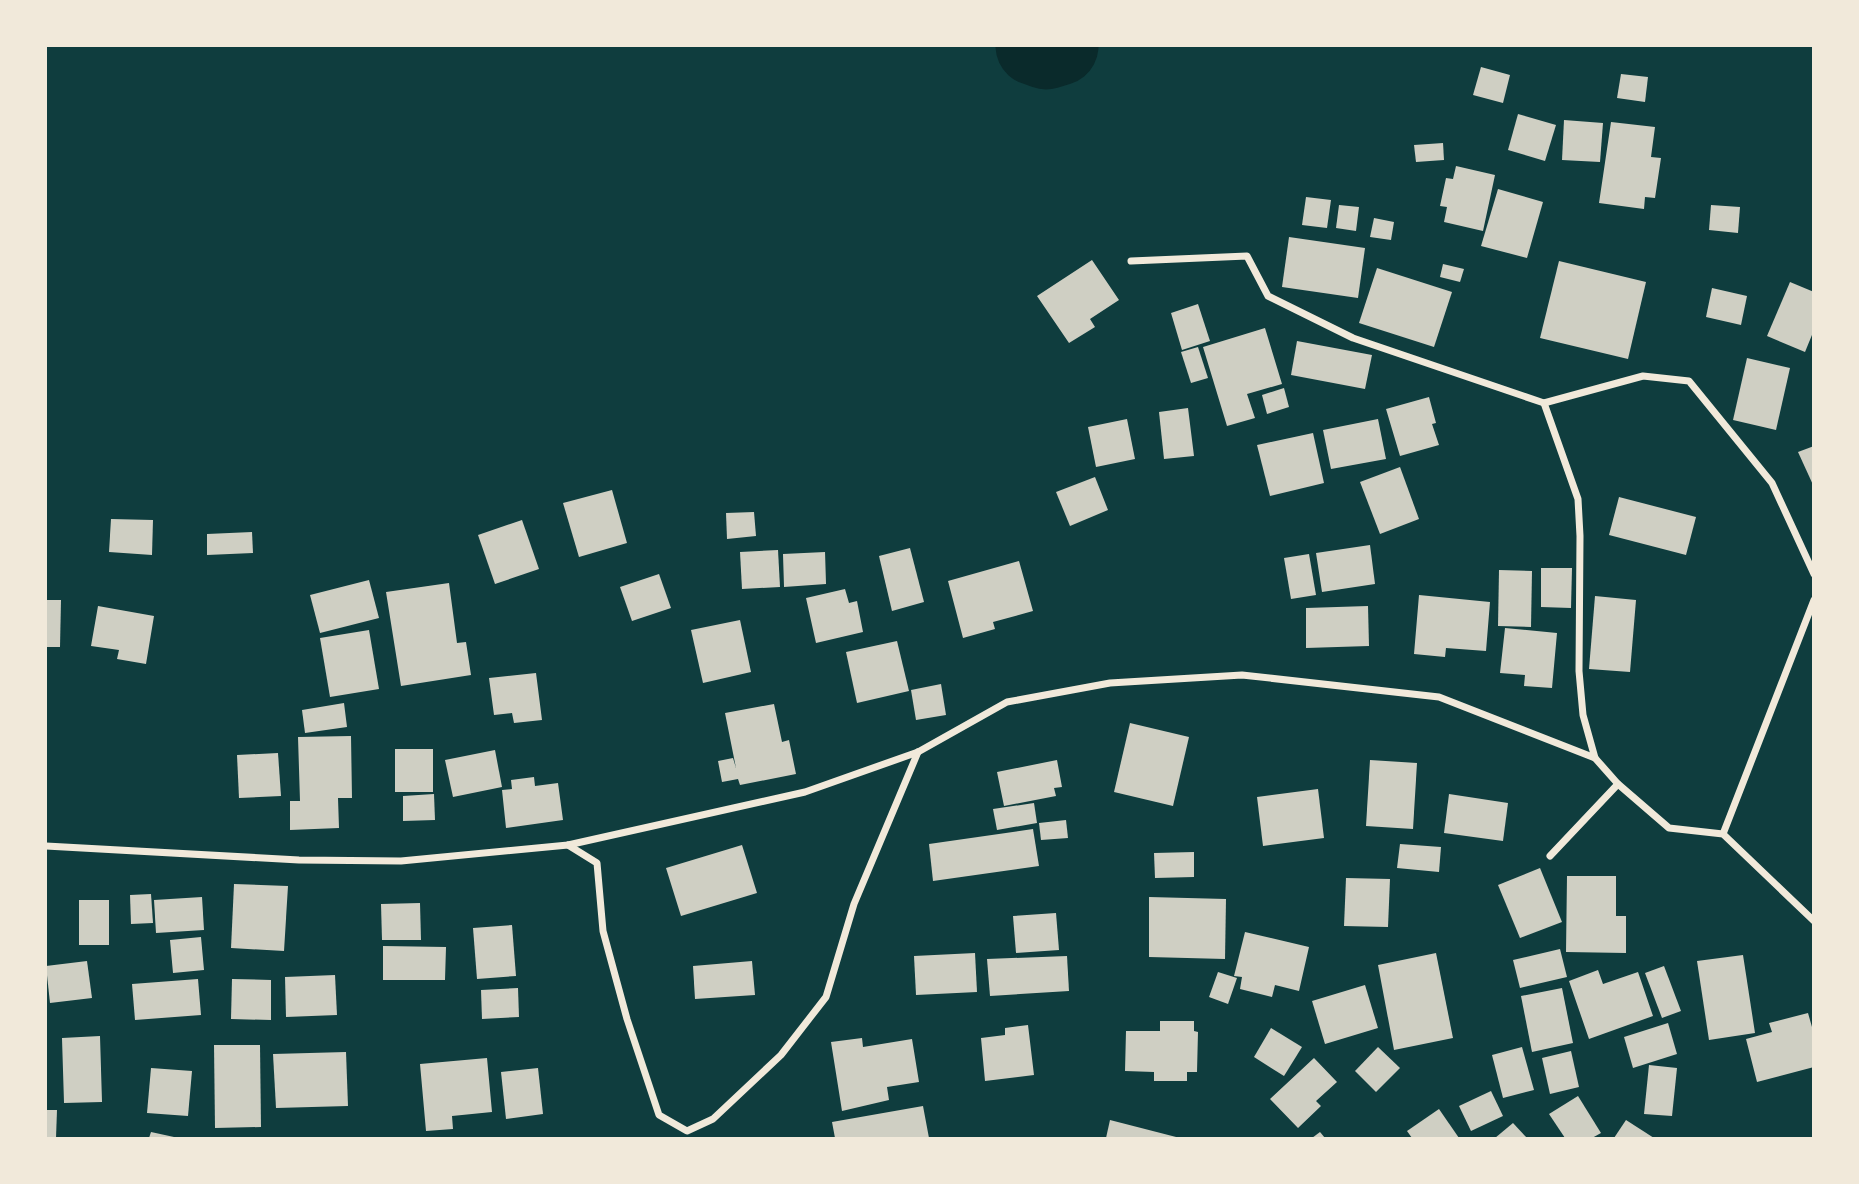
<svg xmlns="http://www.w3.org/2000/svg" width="1859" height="1184" viewBox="0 0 1859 1184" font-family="'Asap Condensed',sans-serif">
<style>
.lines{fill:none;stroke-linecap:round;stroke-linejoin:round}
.river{stroke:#0a2a2b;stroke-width:79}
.building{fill:#cfcfc3}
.minor{stroke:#f1e9da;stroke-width:7}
</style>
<rect width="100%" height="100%" fill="#0f3d3e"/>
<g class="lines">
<polyline class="river" points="1035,46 1046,50 1059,46"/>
</g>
<g class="building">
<polygon points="1481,67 1510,75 1503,103 1473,95"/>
<polygon points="1621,74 1648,77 1645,102 1617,98"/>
<polygon points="1518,114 1556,125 1545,161 1508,150"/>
<polygon points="1564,120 1603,123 1600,162 1562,160"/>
<polygon points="1611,122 1655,127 1651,157 1661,158 1655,198 1645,197 1644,209 1599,203"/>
<polygon points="1443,143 1444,160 1416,162 1414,145"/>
<polygon points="1456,166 1495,175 1483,231 1444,222 1447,207 1440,206 1446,178 1453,179"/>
<polygon points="1498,189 1543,202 1527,258 1481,246"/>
<polygon points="1306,197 1331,200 1327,228 1302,225"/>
<polygon points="1339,205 1359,207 1356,231 1336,228"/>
<polygon points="1711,205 1740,207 1738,233 1709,230"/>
<polygon points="1374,218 1394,222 1391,240 1370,237"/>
<polygon points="1289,237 1365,248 1358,298 1282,287"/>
<polygon points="1092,260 1119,300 1090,319 1095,327 1069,343 1037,296"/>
<polygon points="1559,261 1646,282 1628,359 1540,338"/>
<polygon points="1443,264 1464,269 1460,282 1440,277"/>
<polygon points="1377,268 1452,292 1434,347 1359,323"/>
<polygon points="1790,282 1814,292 1814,330 1805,352 1767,336"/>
<polygon points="1712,288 1747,296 1741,325 1706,317"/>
<polygon points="1198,304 1210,341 1182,350 1171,313"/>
<polygon points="1265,328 1282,384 1247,394 1255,418 1227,426 1203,347"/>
<polygon points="1297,341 1372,355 1365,389 1291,375"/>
<polygon points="1198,347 1208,378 1191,383 1181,352"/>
<polygon points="1747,358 1790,368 1776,430 1733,420"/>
<polygon points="1284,388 1289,407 1267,414 1262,395"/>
<polygon points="1429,397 1436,423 1432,424 1439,445 1400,456 1386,409"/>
<polygon points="1188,408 1194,456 1164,459 1159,412"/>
<polygon points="1127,419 1135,459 1096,467 1088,427"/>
<polygon points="1378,419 1386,459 1331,469 1323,430"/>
<polygon points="1313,433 1324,483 1270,496 1257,445"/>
<polygon points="1814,446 1814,487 1798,452"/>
<polygon points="1400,467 1419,519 1380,534 1360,482"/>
<polygon points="1095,477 1108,510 1070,526 1056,492"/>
<polygon points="612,490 627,543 579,557 563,503"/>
<polygon points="1619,497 1696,517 1686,555 1609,535"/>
<polygon points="754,512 756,536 727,539 726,513"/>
<polygon points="111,519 153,520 152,555 109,552"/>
<polygon points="522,520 539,569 495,584 478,535"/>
<polygon points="252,532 253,553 207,555 207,534"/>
<polygon points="1370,545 1375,584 1322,592 1316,553"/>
<polygon points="910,548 924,602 892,611 879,556"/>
<polygon points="778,550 780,587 742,589 740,552"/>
<polygon points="825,552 826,584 784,587 783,554"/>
<polygon points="1309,554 1316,595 1291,599 1284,558"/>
<polygon points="1019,561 1033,611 993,622 995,629 963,638 948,581"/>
<polygon points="1541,568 1572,568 1571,608 1541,607"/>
<polygon points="1499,570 1532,571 1531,627 1498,626"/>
<polygon points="659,574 671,608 632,621 620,587"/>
<polygon points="369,580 379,618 320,633 310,595"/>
<polygon points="449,583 457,643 466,642 471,675 401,686 386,592"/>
<polygon points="845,589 849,603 857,601 863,632 816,643 806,598"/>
<polygon points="1419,595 1490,602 1486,651 1446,648 1445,657 1414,654"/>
<polygon points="1595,596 1636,600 1630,672 1589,669"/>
<polygon points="46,600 61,600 60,647 46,647"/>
<polygon points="98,606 154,616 146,664 117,659 119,650 91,646"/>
<polygon points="1368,606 1369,646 1306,648 1306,608"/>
<polygon points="740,620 751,672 703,683 691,630"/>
<polygon points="1505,628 1557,633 1552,688 1524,686 1525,675 1500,673"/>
<polygon points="369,630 379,689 330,697 320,638"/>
<polygon points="897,641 909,691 857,703 846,652"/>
<polygon points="536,673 542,720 514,723 512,713 494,715 489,678"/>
<polygon points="941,684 946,715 916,720 911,690"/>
<polygon points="344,703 347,727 305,733 302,710"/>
<polygon points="774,704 782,742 789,740 796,774 740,785 738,779 722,782 718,761 733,758 736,768 725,713"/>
<polygon points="1130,723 1189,737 1173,806 1114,792"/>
<polygon points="351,736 352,798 338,798 339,828 290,830 290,801 300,801 298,737"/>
<rect x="395" y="749" width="38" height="43"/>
<polygon points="495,750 502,787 453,797 445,760"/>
<polygon points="278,753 281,796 239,798 237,755"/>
<polygon points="1057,760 1062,787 1054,788 1056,796 1004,806 997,772"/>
<polygon points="1370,760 1417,763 1413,829 1366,826"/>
<polygon points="534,777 535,786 558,783 563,820 506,828 502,790 512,789 511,780"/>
<polygon points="1318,789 1324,838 1263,846 1257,797"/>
<polygon points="434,794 435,820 403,821 403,796"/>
<polygon points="1449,794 1508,803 1503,841 1444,833"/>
<polygon points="1034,803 1037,823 997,830 993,809"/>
<polygon points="1066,820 1068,838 1041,840 1039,823"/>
<polygon points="1033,829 1039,866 933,881 929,844"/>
<polygon points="1400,844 1441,847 1439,872 1397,868"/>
<polygon points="742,845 757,893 681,916 666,868"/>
<polygon points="1194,852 1194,877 1155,878 1154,853"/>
<polygon points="1540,868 1562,922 1520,938 1498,885"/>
<polygon points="1567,876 1616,876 1616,916 1626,916 1626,953 1566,952"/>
<polygon points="1346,878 1390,879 1388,927 1344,926"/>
<polygon points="234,884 288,886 284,951 231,948"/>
<polygon points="151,894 153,923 131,924 130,895"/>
<polygon points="202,897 204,930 156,933 154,900"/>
<polygon points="1149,897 1226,899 1225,959 1149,957"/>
<rect x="79" y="900" width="30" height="45"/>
<polygon points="420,903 421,940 382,940 381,904"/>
<polygon points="1056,913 1059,950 1016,953 1013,916"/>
<polygon points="512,925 516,976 477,979 473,928"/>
<polygon points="1245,932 1309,947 1299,991 1275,985 1272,997 1240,989 1242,977 1234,976"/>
<polygon points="201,937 204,970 173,973 170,940"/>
<polygon points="383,946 446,947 445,980 383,980"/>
<polygon points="1560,949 1567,977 1520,988 1513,960"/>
<polygon points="975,953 977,992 916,995 914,956"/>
<polygon points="1436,953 1453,1038 1394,1050 1378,965"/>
<polygon points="1743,955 1755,1033 1709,1040 1697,961"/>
<polygon points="1067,956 1069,991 990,996 987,959"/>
<polygon points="87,961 92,998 50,1003 46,966"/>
<polygon points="752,961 755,995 695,999 693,966"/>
<polygon points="1664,966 1681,1011 1662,1018 1645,973"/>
<polygon points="1598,970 1603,984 1638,972 1653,1016 1589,1039 1569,981"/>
<polygon points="1218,972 1237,978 1228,1004 1209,997"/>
<polygon points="335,975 337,1015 286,1017 285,977"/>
<polygon points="198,979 201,1015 135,1020 132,984"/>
<polygon points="232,979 271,980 271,1020 231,1019"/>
<polygon points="1365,985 1378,1028 1325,1044 1312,1001"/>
<polygon points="518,988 519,1017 482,1019 481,990"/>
<polygon points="1562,988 1573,1043 1532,1052 1521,996"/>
<polygon points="1808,1013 1814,1034 1814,1067 1757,1082 1746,1039 1772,1032 1769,1023"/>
<polygon points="1160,1021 1194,1021 1194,1031 1198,1032 1197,1072 1187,1072 1187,1081 1154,1081 1154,1072 1125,1071 1126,1031 1160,1031"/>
<polygon points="1668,1023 1677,1054 1633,1068 1624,1037"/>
<polygon points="1028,1025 1034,1075 985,1081 981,1038 1005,1035 1005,1028"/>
<polygon points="1271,1028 1302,1047 1284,1076 1254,1057"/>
<polygon points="100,1036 102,1102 64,1103 62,1038"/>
<polygon points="862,1038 863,1047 912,1039 919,1082 887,1087 889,1100 842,1111 831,1042"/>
<polygon points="214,1045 260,1045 261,1127 215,1128"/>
<polygon points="1378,1047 1400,1068 1376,1092 1355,1071"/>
<polygon points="1522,1047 1534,1090 1503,1098 1492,1055"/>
<polygon points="1571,1051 1579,1087 1550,1094 1542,1058"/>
<polygon points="346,1052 348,1106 276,1108 273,1054"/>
<polygon points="487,1058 492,1112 452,1116 453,1129 426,1131 420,1064"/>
<polygon points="1314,1058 1337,1082 1316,1101 1321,1106 1298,1128 1270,1099"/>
<polygon points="1649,1065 1677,1068 1672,1116 1644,1114"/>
<polygon points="151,1068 192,1071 188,1116 147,1113"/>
<polygon points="538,1068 543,1114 506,1119 501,1072"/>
<polygon points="1491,1091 1503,1116 1471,1131 1459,1106"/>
<polygon points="1578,1096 1601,1133 1592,1138 1565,1138 1549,1114"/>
<polygon points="923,1106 929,1138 835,1138 832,1122"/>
<polygon points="1439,1109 1459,1138 1412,1138 1407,1131"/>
<polygon points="46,1110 57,1110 56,1138 46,1138"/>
<polygon points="1110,1120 1180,1138 1106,1138"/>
<polygon points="1626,1120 1654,1138 1614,1138"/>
<polygon points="1513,1123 1527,1138 1495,1138"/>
<polygon points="151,1132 174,1137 174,1138 149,1138"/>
<polygon points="1320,1132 1325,1138 1312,1138"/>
</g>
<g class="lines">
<g class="minor">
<polyline points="1131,261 1247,256 1268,296 1353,338 1544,403 1578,499 1580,536 1579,671 1583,715 1595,758 1618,784 1669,828 1723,834 1814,921"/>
<polyline points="1544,403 1643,376 1689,381 1772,483 1814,574"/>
<polyline points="1723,834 1814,600"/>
<polyline points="568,845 597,863 603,931 627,1019 659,1115 687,1131 713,1119 781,1055 826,997 854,904 918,752"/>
<polyline points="46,846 299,860 401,861 568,845 805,792 918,752 1007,702 1110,683 1242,675 1439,697 1595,758"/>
<polyline points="1550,856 1618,784"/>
</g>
</g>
<rect width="1859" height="1184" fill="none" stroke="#f1e9da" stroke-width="94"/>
</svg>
